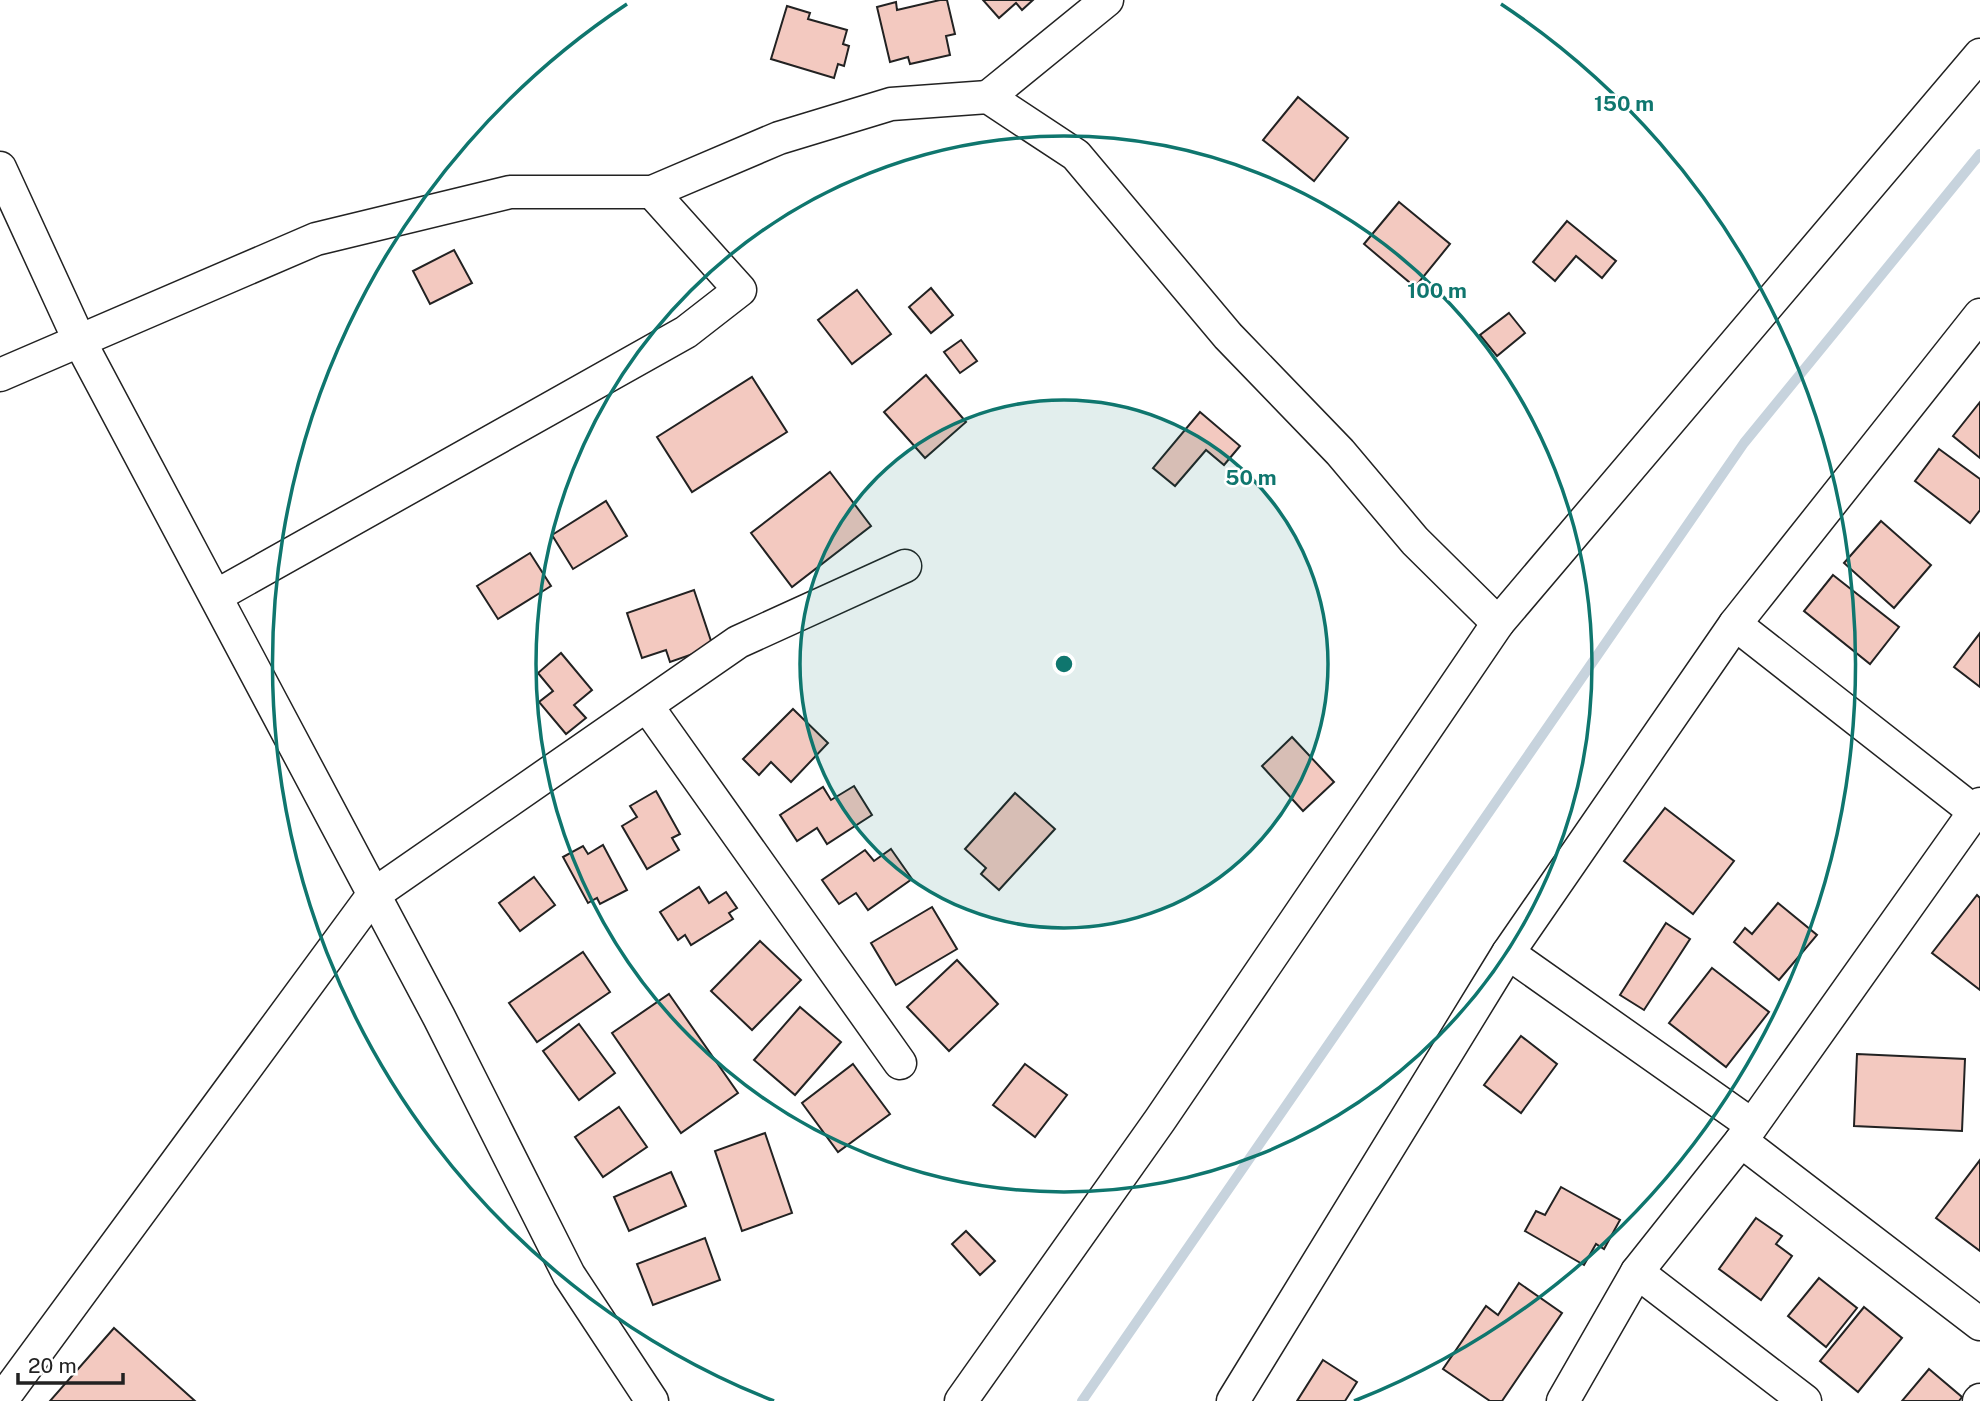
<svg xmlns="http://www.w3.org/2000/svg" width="1980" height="1401" viewBox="0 0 1980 1401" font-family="'Public Sans',sans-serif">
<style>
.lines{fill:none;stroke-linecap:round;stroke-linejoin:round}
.stream{stroke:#c7d3dd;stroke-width:10}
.building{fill:#f3c9c0;stroke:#222;stroke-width:2}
.minor-casing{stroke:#222;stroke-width:35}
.minor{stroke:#fff;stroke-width:32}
.ring{fill:none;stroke:#0f766e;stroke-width:3.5}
.centre{fill:#0f766e;stroke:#fff;stroke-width:3.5}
.ring-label{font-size:21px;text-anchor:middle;font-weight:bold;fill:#0f766e;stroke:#fff;stroke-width:5;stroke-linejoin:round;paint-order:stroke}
</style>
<rect width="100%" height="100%" fill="#fff"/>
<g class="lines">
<polyline class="stream" points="1082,1401 1744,443 1980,154"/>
</g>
<g class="building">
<polygon points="940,0 947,0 955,34 946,36 950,55 910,64 908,57 890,62 877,7 896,2 897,10"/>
<polygon points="983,0 1033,0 1022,10 1016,3 999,18"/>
<polygon points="787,6 810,13 808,19 847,30 843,44 849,46 844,66 838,64 834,78 771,59"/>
<polygon points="1298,97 1348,138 1314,181 1263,140"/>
<polygon points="1399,202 1450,244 1415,287 1364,244"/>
<polygon points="1567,221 1616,261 1602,278 1576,256 1555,281 1533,262"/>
<polygon points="454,250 472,283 430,304 413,271"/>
<polygon points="931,288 953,315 931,333 909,307"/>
<polygon points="857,290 891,334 852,364 818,320"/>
<polygon points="1509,313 1525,333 1497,356 1480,335"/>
<polygon points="961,340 977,361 960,373 944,352"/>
<polygon points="926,375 966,422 925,458 884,412"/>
<polygon points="752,377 787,432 692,492 657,437"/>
<polygon points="1980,402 1980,458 1953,436"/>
<polygon points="1200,412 1240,446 1224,465 1206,450 1175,486 1153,468"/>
<polygon points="1939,449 1980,479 1980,510 1970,523 1915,481"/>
<polygon points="830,472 871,526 792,587 751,533"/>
<polygon points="606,501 627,536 573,569 552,535"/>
<polygon points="1881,521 1931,565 1894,608 1844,563"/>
<polygon points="530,553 551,586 498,619 477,586"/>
<polygon points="1833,575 1899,627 1870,664 1804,611"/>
<polygon points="694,590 713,647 670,662 666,650 642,658 627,613"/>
<polygon points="1980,633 1980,687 1954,667"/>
<polygon points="561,653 592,690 574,705 586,718 566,734 539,702 553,691 538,673"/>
<polygon points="793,709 828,743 791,782 771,762 759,775 743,759"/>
<polygon points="1292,737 1334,782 1303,811 1262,766"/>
<polygon points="854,786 872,815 827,844 817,828 797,841 780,815 823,787 831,800"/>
<polygon points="656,791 680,834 672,838 679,850 647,869 622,826 637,817 630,806"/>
<polygon points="1015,793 1055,829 999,890 981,874 986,868 965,849"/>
<polygon points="1665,808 1734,861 1693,914 1624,861"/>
<polygon points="603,845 627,890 600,904 597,898 588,903 563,857 583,846 588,854"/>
<polygon points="891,849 912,879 868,910 856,893 839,904 822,880 865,850 874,861"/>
<polygon points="534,877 555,905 520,931 499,903"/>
<polygon points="699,887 709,903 726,892 737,908 729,913 733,919 691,945 685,935 678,940 660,912"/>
<polygon points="1977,895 1980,898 1980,990 1932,953"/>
<polygon points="1778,903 1817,935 1779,980 1734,942 1745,928 1752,934"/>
<polygon points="932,907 957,949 896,985 871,943"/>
<polygon points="1666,923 1690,939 1644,1010 1620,995"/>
<polygon points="760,941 801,980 752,1030 711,991"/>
<polygon points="583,952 610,992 537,1042 509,1003"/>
<polygon points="957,960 998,1004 949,1051 907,1007"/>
<polygon points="1712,968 1769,1012 1726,1067 1669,1023"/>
<polygon points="669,994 738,1093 681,1133 612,1033"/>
<polygon points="800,1007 841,1042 795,1095 754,1060"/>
<polygon points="579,1024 615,1073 579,1100 543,1051"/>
<polygon points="1521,1036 1557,1064 1521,1113 1484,1085"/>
<polygon points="1857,1054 1965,1059 1962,1131 1854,1126"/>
<polygon points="853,1064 890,1114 838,1152 802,1103"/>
<polygon points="1025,1064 1067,1095 1035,1137 993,1105"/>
<polygon points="619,1107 647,1147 603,1177 575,1137"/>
<polygon points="765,1133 792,1213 742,1231 715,1151"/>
<polygon points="1980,1160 1980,1251 1936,1218"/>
<polygon points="671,1172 686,1206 629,1231 614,1197"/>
<polygon points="1561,1187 1620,1220 1604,1249 1596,1244 1584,1265 1525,1231 1536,1211 1545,1215"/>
<polygon points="1756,1218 1782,1236 1776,1244 1792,1256 1761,1300 1719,1269"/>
<polygon points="966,1231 995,1261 980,1275 952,1244"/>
<polygon points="705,1238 720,1280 653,1305 637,1264"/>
<polygon points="1819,1278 1857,1308 1826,1347 1788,1316"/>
<polygon points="1519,1283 1562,1313 1502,1401 1490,1401 1443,1369 1486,1306 1498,1315"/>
<polygon points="1864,1307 1902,1338 1858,1392 1820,1361"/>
<polygon points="114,1328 195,1401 50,1401"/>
<polygon points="1323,1360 1357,1382 1345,1401 1297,1401"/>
<polygon points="1929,1369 1962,1397 1959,1401 1902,1401"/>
</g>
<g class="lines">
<g class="minor-casing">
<g id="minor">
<polyline points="988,97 1107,0"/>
<polyline points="0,168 80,342 439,1017 569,1275 652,1401"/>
<polyline points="0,375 316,239 510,192 652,192 779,138 891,104 988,97 1076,155 1228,336 1340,452 1415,541 1498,623"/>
<polyline points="216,596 686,332 740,290 652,192"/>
<polyline points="1735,624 1980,816"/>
<polyline points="647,706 900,1063"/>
<polyline points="1508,953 1752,1125"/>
<polyline points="1741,1141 1980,1324"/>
<polyline points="1637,1272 1805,1401"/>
<polyline points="1,1401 373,895 738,642 905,566"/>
<polyline points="961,1401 1160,1120 1498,623 1980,55"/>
<polyline points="1233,1401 1508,953 1735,624 1980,315"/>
<polyline points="1563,1401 1637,1272 1741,1141 1980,804"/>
<polyline points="1979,1401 1980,1400"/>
</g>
</g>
<use href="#minor" class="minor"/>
</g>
<circle cx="1064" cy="664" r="264" fill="#0f766e" fill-opacity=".12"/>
<g class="ring">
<circle cx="1064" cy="664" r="264"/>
<circle cx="1064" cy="664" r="528"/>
<path d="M774 1401A792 792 0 0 1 627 4M1501 4A792 792 0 0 1 1354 1401"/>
</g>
<circle cx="1064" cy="664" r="10" class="centre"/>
<g class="ring-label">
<text x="1624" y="111">150 m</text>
<text x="1437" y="298">100 m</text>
<text x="1251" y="485">50 m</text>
</g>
<path d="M18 1373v10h105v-10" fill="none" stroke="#222222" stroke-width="3.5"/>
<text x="28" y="1373" font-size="21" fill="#222222" stroke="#ffffff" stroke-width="5" paint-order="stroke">20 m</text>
</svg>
